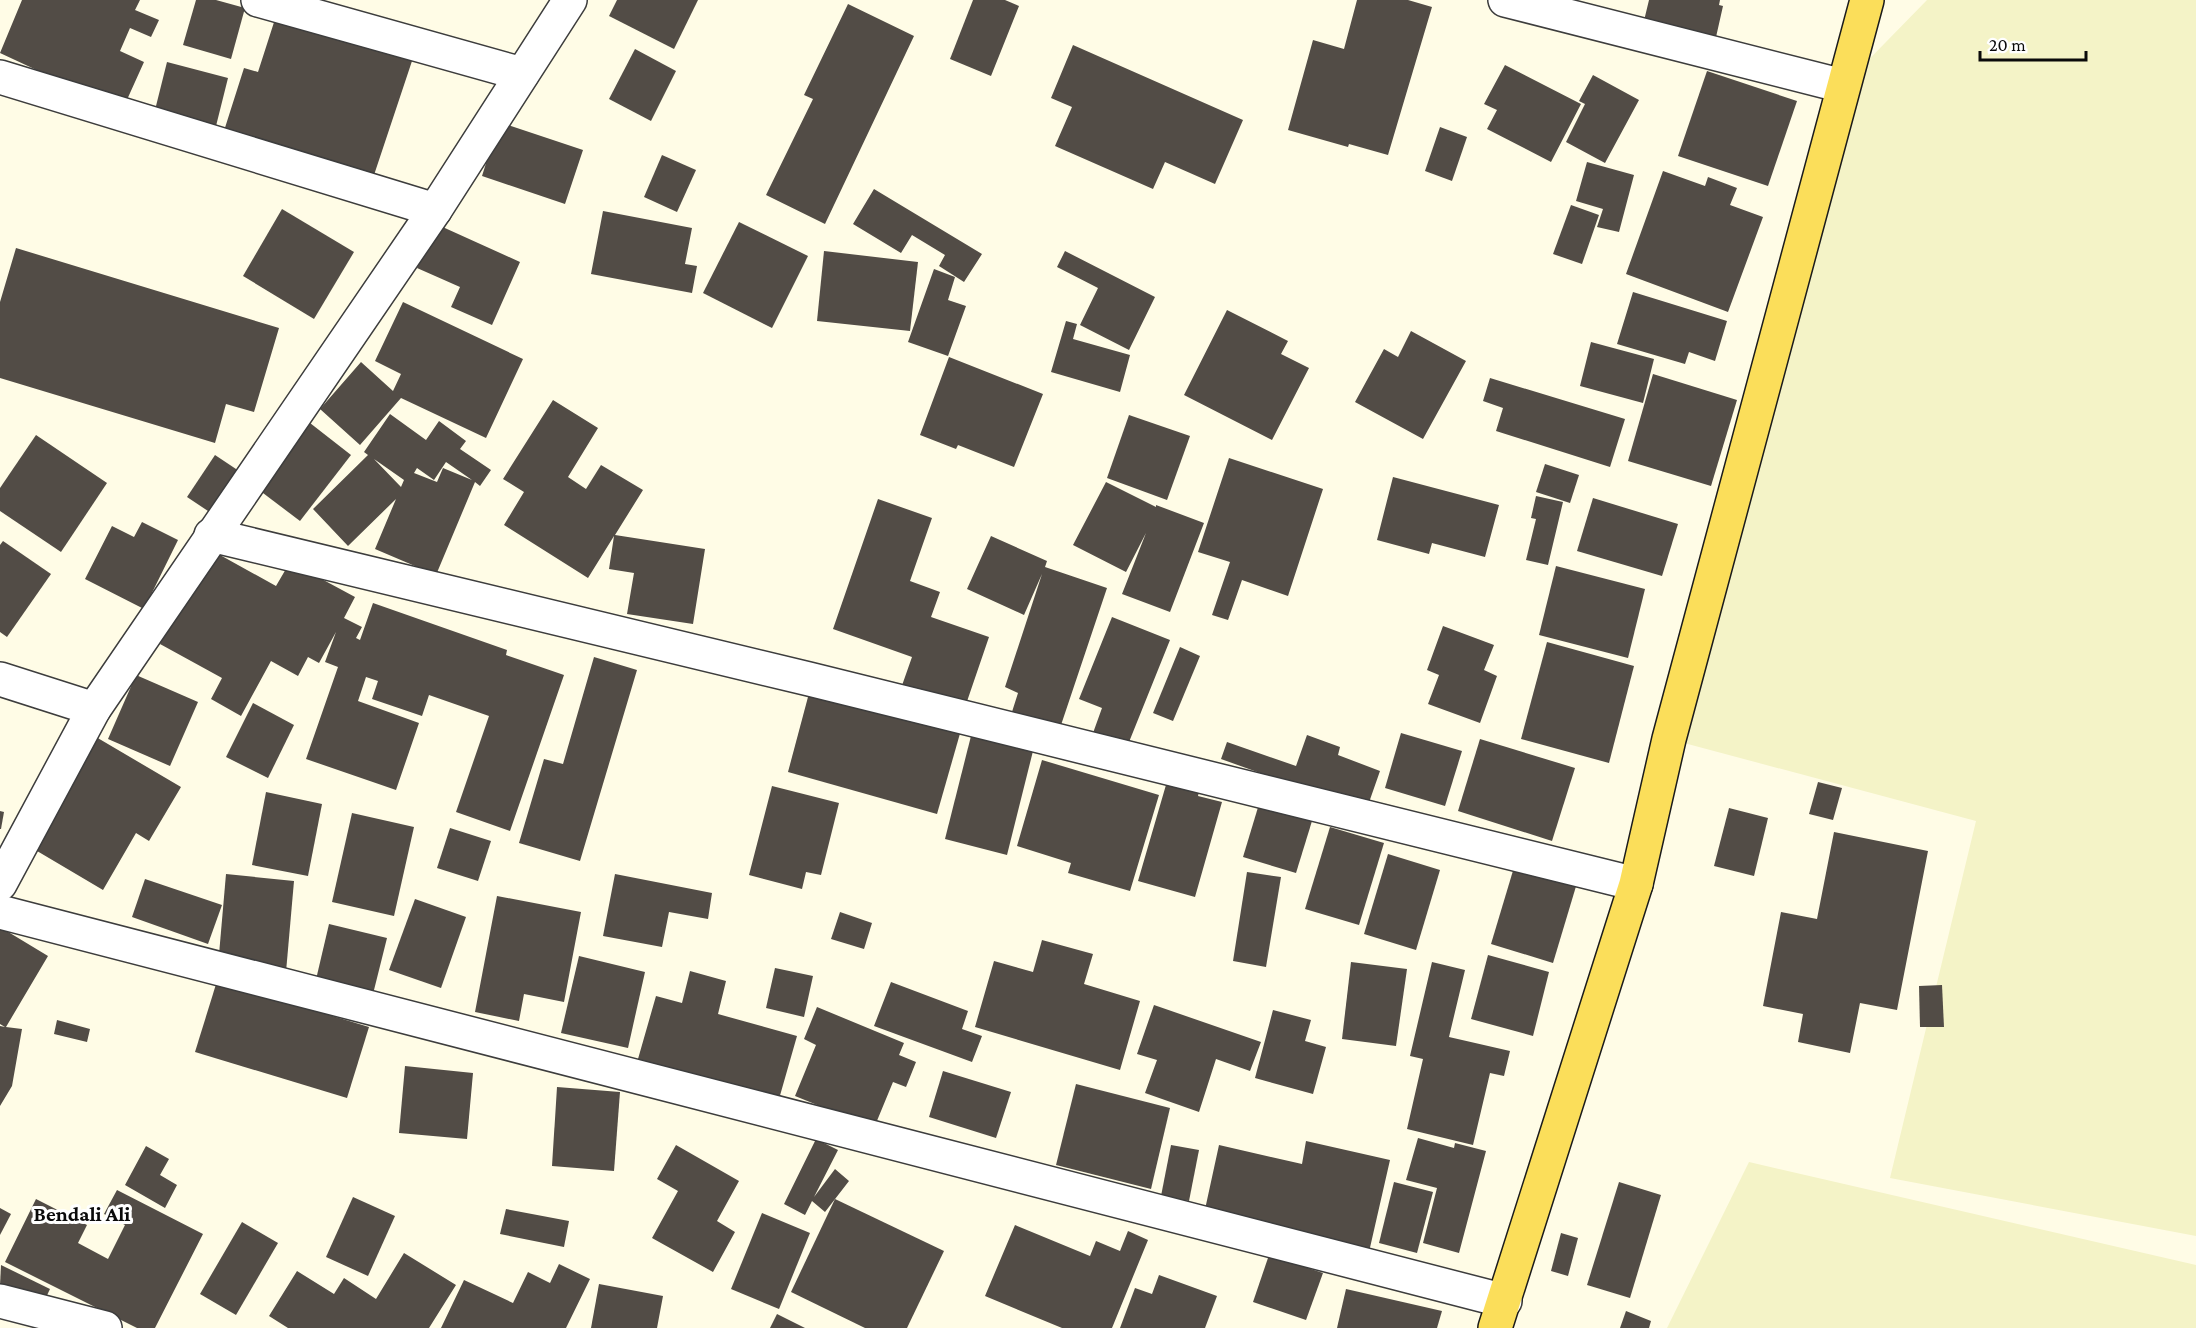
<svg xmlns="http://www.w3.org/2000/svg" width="2196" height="1328" viewBox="0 0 2196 1328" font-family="'Crimson Pro',serif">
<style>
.farmland{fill:#f4f3c7}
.building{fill:#524c46;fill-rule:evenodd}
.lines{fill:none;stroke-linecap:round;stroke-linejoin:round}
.minor-casing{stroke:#3d3d3d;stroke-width:36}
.major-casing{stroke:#1b1b1b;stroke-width:36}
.minor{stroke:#fff;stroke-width:33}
.major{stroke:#fbde5a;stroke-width:33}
.labels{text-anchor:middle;stroke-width:6;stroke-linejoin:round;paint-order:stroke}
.quarter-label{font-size:21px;font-weight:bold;fill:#0a0a0a;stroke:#fff}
</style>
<rect width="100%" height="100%" fill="#fffce6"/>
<g class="farmland">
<polygon points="1927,0 2196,0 2196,1236 1890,1178 1976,821 1669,739 1843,86"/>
<polygon points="1749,1162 2196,1265 2196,1328 1667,1328"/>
</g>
<g class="building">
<polygon points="22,0 140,0 135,10 159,20 151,37 130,28 120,51 144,62 121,113 73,87 0,53"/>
<polygon points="196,0 216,0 245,8 231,59 183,45"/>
<polygon points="617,0 698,0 674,49 609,16"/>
<polygon points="973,0 1005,0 1019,6 991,76 950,59"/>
<polygon points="1357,0 1408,0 1432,7 1388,155 1349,144 1348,147 1288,130 1313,40 1344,49"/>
<polygon points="1649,0 1720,0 1719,5 1723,6 1714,46 1642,29"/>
<polygon points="848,4 914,36 825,224 766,195 813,99 804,95"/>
<polygon points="276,16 412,61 371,184 223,134 244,68 258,72"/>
<polygon points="1073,45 1243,120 1215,184 1165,162 1153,189 1055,146 1072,107 1051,98"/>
<polygon points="635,49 676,71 651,121 609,99"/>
<polygon points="167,62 228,78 215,130 154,114"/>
<polygon points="1505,65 1581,104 1551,162 1487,129 1497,110 1484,104"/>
<polygon points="1707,71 1797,101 1768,186 1678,156"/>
<polygon points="1593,75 1639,100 1605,163 1566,142 1585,104 1579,101"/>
<polygon points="499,122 583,150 565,204 482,176"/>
<polygon points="1440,127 1467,137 1452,181 1425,171"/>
<polygon points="662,155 696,170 677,212 644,197"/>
<polygon points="1587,162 1634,175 1619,232 1597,227 1603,209 1576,201"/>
<polygon points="1663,171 1705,186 1708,177 1737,188 1730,205 1763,217 1728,312 1626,274"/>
<polygon points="874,189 982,254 964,282 939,266 945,255 912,235 901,253 853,224"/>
<polygon points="1571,205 1599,215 1582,264 1553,254"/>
<polygon points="282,209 354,252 314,319 243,276"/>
<polygon points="603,211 692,228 685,264 697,266 692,293 591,274"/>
<polygon points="739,222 808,256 772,328 703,293"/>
<polygon points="436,224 520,262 492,325 451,307 460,287 417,268"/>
<polygon points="16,248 279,328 254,412 226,404 215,443 0,378 0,302"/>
<polygon points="824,251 918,262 910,331 817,321"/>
<polygon points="1065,251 1155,297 1129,350 1080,325 1098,288 1057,267"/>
<polygon points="934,269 955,277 948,300 966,306 948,356 908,342"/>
<polygon points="1633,292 1727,321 1715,361 1689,352 1685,364 1617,344"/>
<polygon points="403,302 523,359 486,438 401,398 360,445 320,409 361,362 393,391 401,374 375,361"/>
<polygon points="1227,310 1288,341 1281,354 1309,368 1272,440 1184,395"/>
<polygon points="1066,321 1077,324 1073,339 1130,355 1120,392 1051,372"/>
<polygon points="1411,331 1466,361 1423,439 1355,402 1384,349 1398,357"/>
<polygon points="1591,342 1654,359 1643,403 1580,386"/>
<polygon points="949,357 1043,394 1014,467 958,445 956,449 920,435"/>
<polygon points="1653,374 1737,400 1711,486 1628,461"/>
<polygon points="1490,378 1625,419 1610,467 1496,431 1503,408 1483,401"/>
<polygon points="553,400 598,428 568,477 586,489 601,465 643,490 615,535 705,549 693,624 627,614 634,573 609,569 614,536 588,578 504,525 524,492 503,479"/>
<path d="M 390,414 L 426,440 L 439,421 L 466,441 L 460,449 L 491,470 L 480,486 L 475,482 L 436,575 L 375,549 L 396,499 L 348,546 L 313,509 L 368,455 L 364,452 ZM 374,459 L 404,480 L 401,487 ZM 446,462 L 472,480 L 443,468 L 437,482 L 414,473 L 417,468 L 434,480 Z"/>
<polygon points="1129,415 1190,436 1167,500 1107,478"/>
<polygon points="310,423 351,455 300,521 259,490"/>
<polygon points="36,435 107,483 61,552 0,511 0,488"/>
<polygon points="215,455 239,471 211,513 187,497"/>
<polygon points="1229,458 1323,489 1288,596 1242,580 1228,620 1212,615 1230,562 1198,552"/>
<polygon points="1545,464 1579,475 1570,503 1536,492"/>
<polygon points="1393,477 1499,505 1485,557 1432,543 1429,554 1377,540"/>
<polygon points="1106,482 1156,507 1156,505 1204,523 1170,612 1122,594 1146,533 1126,572 1073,545"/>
<polygon points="1536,496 1563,502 1548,565 1526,560 1536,519 1531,518"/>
<polygon points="1593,498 1678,524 1662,576 1577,551"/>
<polygon points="878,499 932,518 910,581 940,592 931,617 989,637 962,716 899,694 912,657 833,629"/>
<polygon points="142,522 178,540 144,609 85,579 112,526 134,537"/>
<polygon points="991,536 1047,561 1045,567 1107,588 1059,731 1011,715 1018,693 1005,687 1042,574 1024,615 967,589"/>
<polygon points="3,541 51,574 7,637 0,632 0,545"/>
<polygon points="211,550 276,586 290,562 355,597 344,618 362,627 356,638 360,640 373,603 507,650 506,655 564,675 510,831 456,812 489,716 429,695 422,716 372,699 378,681 366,677 358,701 419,723 396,790 306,759 338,667 325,662 336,632 319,663 308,657 298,676 271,661 241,716 211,699 222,678 160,644"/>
<polygon points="1556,566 1645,589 1628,658 1539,635"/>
<polygon points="1112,617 1170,640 1127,747 1093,733 1102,708 1079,699"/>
<polygon points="1443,626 1494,645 1484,670 1497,676 1480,723 1428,704 1439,675 1427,670"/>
<polygon points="1547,642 1634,666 1609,763 1521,739"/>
<polygon points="1180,647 1200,656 1173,721 1153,713"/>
<polygon points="594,657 637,670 580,861 519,843 544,759 563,764"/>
<polygon points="136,675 198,702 170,766 108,739"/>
<polygon points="812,682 963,723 937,814 788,772"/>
<polygon points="253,703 294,725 268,778 226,757"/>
<polygon points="1401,733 1462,751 1445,806 1385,788"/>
<polygon points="1307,735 1340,747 1338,755 1380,771 1366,811 1221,759 1227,742 1296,766"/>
<polygon points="971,736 1033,751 1007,855 945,839"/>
<polygon points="96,737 181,787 149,841 136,833 103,890 32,848"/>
<polygon points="1480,739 1575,768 1552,841 1458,811"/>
<polygon points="1042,760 1159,795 1130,891 1068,873 1071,863 1017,846"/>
<polygon points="1168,778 1200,788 1198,796 1222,802 1195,897 1138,881"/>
<polygon points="1818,782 1842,788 1833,820 1809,814"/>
<polygon points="772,786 839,803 821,875 806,872 802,889 749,875"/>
<polygon points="266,792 322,804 308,876 252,865"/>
<polygon points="1259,804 1312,821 1296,873 1243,857"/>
<polygon points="1729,808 1768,818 1754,876 1714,866"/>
<polygon points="0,811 4,812 1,829 0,829"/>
<polygon points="352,813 414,827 394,916 332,902"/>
<polygon points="1330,827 1384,843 1359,925 1305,909"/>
<polygon points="450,828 491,841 478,881 437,868"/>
<polygon points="1834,832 1928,851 1897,1010 1860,1003 1850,1053 1798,1042 1803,1014 1763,1006 1781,912 1817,919"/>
<polygon points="1388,854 1440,870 1416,950 1364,934"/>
<polygon points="1515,864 1577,883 1553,963 1491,944"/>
<polygon points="1247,872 1281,877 1266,967 1233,961"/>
<polygon points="226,874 294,881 286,972 218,966"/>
<polygon points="615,874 712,893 708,919 669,912 662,947 603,936"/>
<polygon points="145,879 222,905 208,944 132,917"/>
<polygon points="497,896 581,912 564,1002 524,994 519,1021 475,1012"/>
<polygon points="415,899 466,917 441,988 389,970"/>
<polygon points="840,912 872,923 864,949 831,939"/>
<polygon points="329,924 387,938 371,1002 314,988"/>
<polygon points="0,927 48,956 6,1027 22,1029 12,1086 0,1106 0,1026 5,1027 0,1024"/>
<polygon points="1042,940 1093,954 1084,984 1140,1001 1120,1070 975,1027 994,961 1033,972"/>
<polygon points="1488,955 1549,972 1533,1036 1471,1019"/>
<polygon points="579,956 645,972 628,1048 561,1033"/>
<polygon points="1351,962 1407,969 1396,1046 1342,1039"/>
<polygon points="1432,962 1465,970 1449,1037 1510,1051 1504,1076 1490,1073 1473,1145 1407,1129 1423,1059 1410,1056"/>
<polygon points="775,968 813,976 804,1017 766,1008"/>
<polygon points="690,971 726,981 718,1014 797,1036 779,1099 638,1059 656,996 682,1003"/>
<polygon points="217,981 369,1027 347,1098 195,1052"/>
<polygon points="891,982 968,1011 962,1029 982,1036 972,1062 874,1026"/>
<polygon points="1942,985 1944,1027 1920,1027 1919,986"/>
<polygon points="1154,1005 1261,1042 1250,1071 1216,1059 1199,1112 1145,1093 1157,1060 1137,1054"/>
<polygon points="817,1007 904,1043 899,1055 916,1062 906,1087 893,1082 874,1128 795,1096 816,1045 804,1039"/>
<polygon points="1273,1010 1311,1020 1305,1041 1326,1047 1313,1094 1255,1078"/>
<polygon points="57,1020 90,1029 87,1042 54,1034"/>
<polygon points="405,1066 473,1073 467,1139 399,1133"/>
<polygon points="943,1071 1011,1092 996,1138 929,1117"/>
<polygon points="1076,1084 1170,1108 1151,1189 1056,1165"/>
<polygon points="557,1087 620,1092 614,1171 552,1166"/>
<polygon points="1418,1138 1454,1148 1455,1143 1486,1151 1459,1253 1423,1243 1437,1188 1406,1180"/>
<polygon points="816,1139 838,1150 814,1197 835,1169 849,1181 825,1212 812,1201 805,1215 784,1204"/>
<polygon points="1306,1141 1390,1160 1369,1252 1204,1214 1219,1145 1302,1164"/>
<polygon points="676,1145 739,1181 717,1221 735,1232 713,1272 652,1238 678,1191 657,1179"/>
<polygon points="1171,1145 1199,1150 1189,1201 1161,1196"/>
<polygon points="146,1146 169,1159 160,1175 177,1185 165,1208 125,1185"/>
<polygon points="1394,1182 1433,1192 1417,1253 1379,1243"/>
<polygon points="1619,1182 1661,1195 1630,1298 1587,1285"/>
<polygon points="117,1190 203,1234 155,1328 137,1328 5,1262 36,1199 87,1225 78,1243 108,1259 125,1225 104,1214"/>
<polygon points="353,1197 395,1216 368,1276 326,1257"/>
<polygon points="835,1199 944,1251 907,1328 865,1328 791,1292"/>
<polygon points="0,1208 11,1214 0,1235"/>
<polygon points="506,1209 569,1221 564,1247 500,1234"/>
<polygon points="762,1213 810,1233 779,1309 731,1289"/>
<polygon points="242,1222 278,1243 236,1315 200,1294"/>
<polygon points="1015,1225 1090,1256 1096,1241 1120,1251 1128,1231 1148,1240 1112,1328 1062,1328 985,1296"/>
<polygon points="1561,1233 1578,1238 1568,1276 1551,1271"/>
<polygon points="404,1253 456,1285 429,1328 288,1328 269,1316 297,1271 334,1294 344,1278 376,1299"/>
<polygon points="1269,1255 1323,1273 1306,1320 1253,1302"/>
<polygon points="559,1264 590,1279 566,1328 441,1328 464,1280 513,1303 528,1272 550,1283"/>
<polygon points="1,1265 50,1289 42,1306 0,1285"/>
<polygon points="1159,1275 1217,1296 1205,1328 1120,1328 1135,1288 1152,1294"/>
<polygon points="599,1284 663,1296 657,1328 591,1328"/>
<polygon points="1346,1289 1442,1311 1437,1328 1337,1328"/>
<polygon points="1626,1311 1651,1321 1649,1328 1620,1328"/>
<polygon points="777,1314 805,1328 770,1328"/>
</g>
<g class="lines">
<g class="minor-casing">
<g id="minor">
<polyline points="258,0 522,74"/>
<polyline points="1505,0 1843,86"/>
<polyline points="0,77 435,210"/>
<polyline points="211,535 809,679 1636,884"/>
<polyline points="0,679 94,709"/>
<polyline points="0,884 94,709 435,210 570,0"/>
<polyline points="0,912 1505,1301"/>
<polyline points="0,1301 105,1328"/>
</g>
</g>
<g class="major-casing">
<polyline id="major" points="1495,1328 1636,884 1669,739 1867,0"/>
</g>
<use href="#minor" class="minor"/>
<use href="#major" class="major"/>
</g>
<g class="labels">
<g class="quarter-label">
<text x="82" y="1221">Bendali Ali</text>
</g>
</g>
<path d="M1980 51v9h106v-9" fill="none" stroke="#0a0a0a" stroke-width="3"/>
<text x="1989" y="51" font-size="18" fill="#0a0a0a" stroke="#ffffff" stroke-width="4.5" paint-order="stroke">20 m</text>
</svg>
